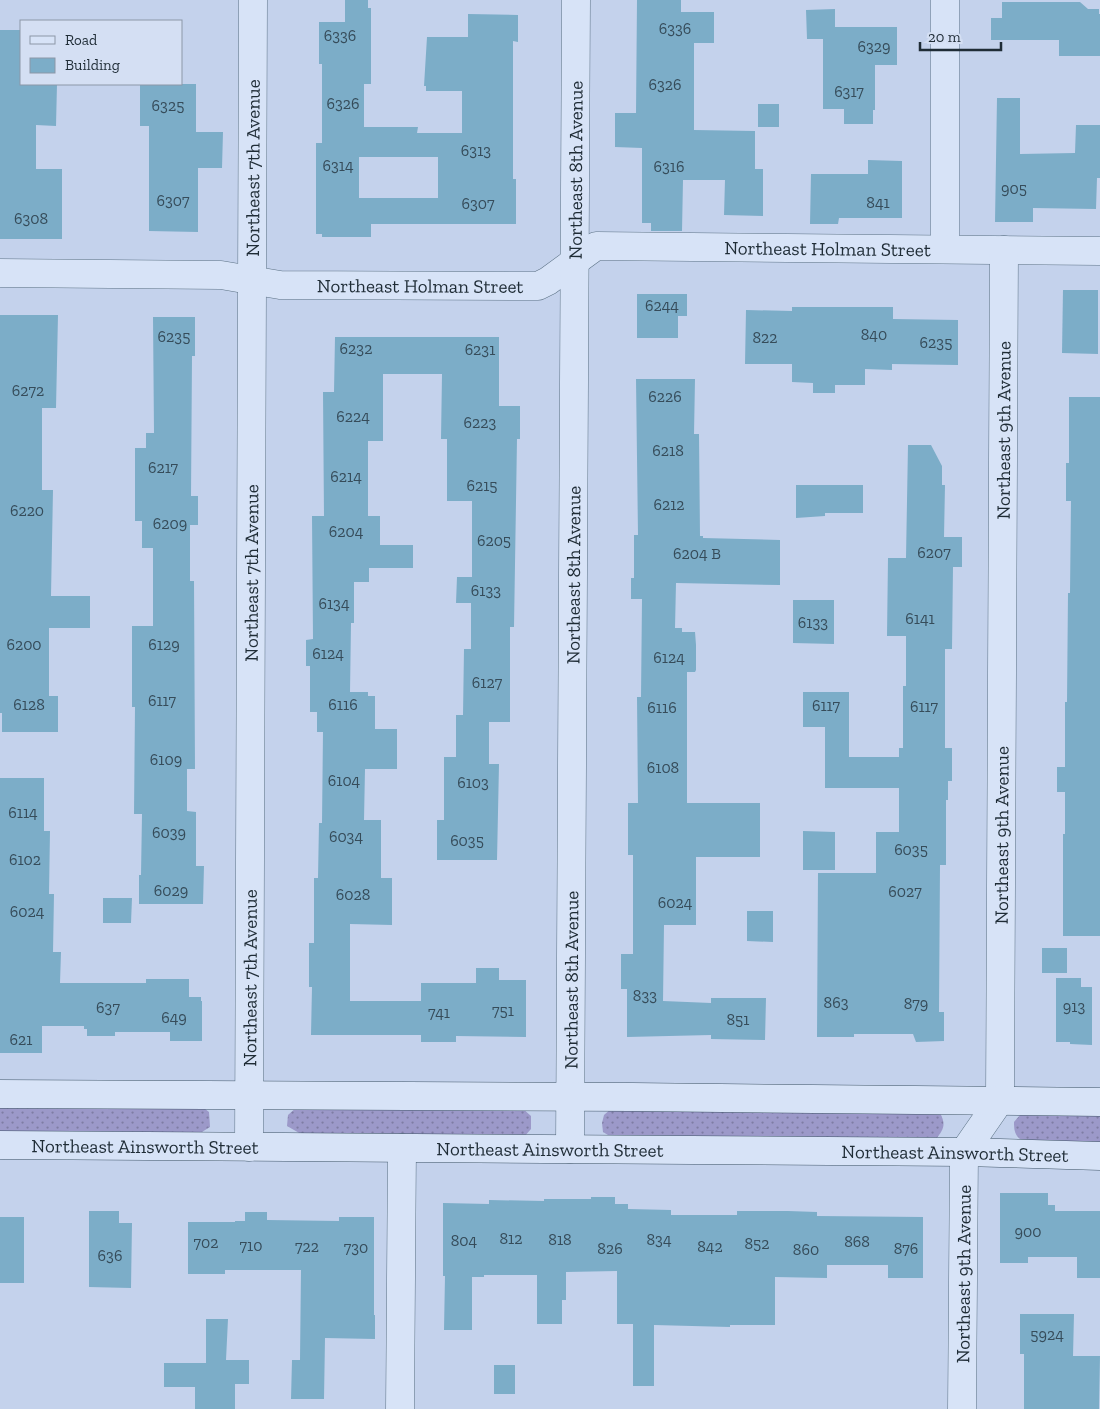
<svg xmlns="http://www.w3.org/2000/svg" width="1100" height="1409" viewBox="0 0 1100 1409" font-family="'Zilla Slab',serif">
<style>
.garden{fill:url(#garden-dots)}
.building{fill:#7cadc8;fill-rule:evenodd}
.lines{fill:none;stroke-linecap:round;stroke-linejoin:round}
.street-casing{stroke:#5c7285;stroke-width:29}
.secondary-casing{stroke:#3f5567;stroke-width:29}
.street{stroke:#d7e3f7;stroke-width:28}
.secondary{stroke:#d7e3f7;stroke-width:28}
.labels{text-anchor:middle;stroke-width:5;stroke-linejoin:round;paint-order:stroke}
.number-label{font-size:16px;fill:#364c5a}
.street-label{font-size:19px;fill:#1f2c36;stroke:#d4dff3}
</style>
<defs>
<pattern id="garden-dots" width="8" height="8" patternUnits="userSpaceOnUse" patternTransform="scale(1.25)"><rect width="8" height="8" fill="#9c99c9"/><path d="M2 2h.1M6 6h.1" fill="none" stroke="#7f7da4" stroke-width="1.8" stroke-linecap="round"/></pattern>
</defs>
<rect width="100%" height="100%" fill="#c4d2ec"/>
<g class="garden">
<polygon points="0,1104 200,1105 209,1112 210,1127 197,1135 0,1133"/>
<polygon points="298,1106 522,1108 531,1116 531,1129 524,1137 301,1134 287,1126 288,1115"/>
<path d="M 612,1108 L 940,1113 C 946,1124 944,1129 936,1139 L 613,1138 L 603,1132 L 602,1123 L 604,1115 Z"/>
<path d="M 1026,1113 L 1100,1114 L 1100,1144 L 1026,1143 C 1016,1137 1014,1134 1014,1122 L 1020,1115 Z"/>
</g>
<g class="building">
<path d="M 345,0 L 368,0 L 368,8 L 371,8 L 371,84 L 364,84 L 364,127 L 418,127 L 417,133 L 462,133 L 462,91 L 426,91 L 426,86 L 424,86 L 427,37 L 468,37 L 468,14 L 518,15 L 518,42 L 513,41 L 513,179 L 516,179 L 516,224 L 371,224 L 371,237 L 322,237 L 322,234 L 316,234 L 316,143 L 322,143 L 322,64 L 319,64 L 319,22 L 345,22 ZM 359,157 L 438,157 L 438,198 L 359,198 Z"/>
<polygon points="637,0 681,0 681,12 714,12 714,43 694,43 694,130 755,131 755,169 763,169 763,216 724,215 725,180 683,180 682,231 651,231 651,223 642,223 642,148 615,147 615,113 636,113"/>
<polygon points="1002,2 1080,2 1088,9 1099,9 1099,14 1100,14 1100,56 1059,56 1059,40 991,40 991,18 1002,18"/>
<polygon points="835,9 835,27 897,27 897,65 875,65 875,110 873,110 873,124 844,124 844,109 823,109 823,39 807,39 806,10"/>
<polygon points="0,30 21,30 21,84 57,84 56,126 36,125 36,169 62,169 62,239 0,239"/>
<polygon points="140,84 196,84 196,132 223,132 222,168 198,168 198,232 149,231 149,126 140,126"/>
<polygon points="997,98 1020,98 1020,154 1075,153 1076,125 1100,125 1100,178 1097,178 1096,209 1033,208 1033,222 995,222"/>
<rect x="758" y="104" width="21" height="23"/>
<polygon points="868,160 902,161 902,218 839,218 838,224 810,224 811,174 868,174"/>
<polygon points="1063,290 1098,290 1098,354 1062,353"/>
<polygon points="637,294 687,294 687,316 678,316 678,338 637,338"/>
<polygon points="792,307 893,307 893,319 958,320 958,365 892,364 892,370 865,369 865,385 835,385 835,393 813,393 813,383 792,382 792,364 745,364 746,310 792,311"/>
<polygon points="0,315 58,315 56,408 42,408 42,490 53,490 51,596 90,596 90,628 49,628 49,696 58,696 58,732 2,732 2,713 0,713"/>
<polygon points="153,317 195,317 195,356 192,356 191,496 198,496 198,525 190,525 190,581 194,581 195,769 187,769 187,811 196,812 196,866 204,866 203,904 139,904 139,875 141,875 142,814 134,814 135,707 132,707 132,626 153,626 153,548 142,548 142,521 135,521 135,448 146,448 146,433 154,433"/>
<polygon points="335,337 499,337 499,406 520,406 520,439 517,439 514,627 510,627 510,722 489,722 489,764 499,764 497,860 437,860 437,820 444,820 444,757 456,757 456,715 463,715 464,649 471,649 471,603 456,603 457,577 472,577 472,501 447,501 447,439 441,439 442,374 383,374 383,441 368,441 368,516 380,516 380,545 413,545 413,568 369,568 369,582 354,582 354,623 351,623 350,692 368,692 368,696 375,696 375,729 397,729 397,769 365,769 364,820 381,820 381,878 392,878 392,925 350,924 350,1001 421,1001 421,983 476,983 476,968 499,968 499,980 526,980 526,1037 456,1036 456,1042 421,1042 421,1035 311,1035 312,987 309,987 309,943 314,943 314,878 318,878 319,823 322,823 323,732 317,732 317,712 310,712 310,666 306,666 306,640 313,639 312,516 324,516 323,392 334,392"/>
<polygon points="636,379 695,379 694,434 699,434 700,536 703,536 703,538 780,540 780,585 676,583 675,628 682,628 682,632 695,632 696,645 696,670 695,672 687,672 687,803 760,803 760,857 696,857 696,925 664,925 663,1001 711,1003 711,998 766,998 765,1040 711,1039 711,1035 627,1037 627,989 621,989 621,954 633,954 633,855 628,855 628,803 638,803 637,697 641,697 642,599 631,599 631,578 634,578 634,535 638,535"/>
<polygon points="1069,397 1100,397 1100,936 1063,936 1063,834 1065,834 1065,792 1057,792 1057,767 1065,767 1065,702 1067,702 1068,593 1070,593 1071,501 1066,501 1066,463 1069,463"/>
<polygon points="908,445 931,445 942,466 942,485 945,485 944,537 962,537 962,567 953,567 952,649 945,649 945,748 952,748 952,781 948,781 948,800 946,800 946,865 940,865 939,1012 944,1012 944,1041 916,1042 913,1034 854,1034 854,1037 817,1037 818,873 876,873 876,832 899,832 899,788 825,788 825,727 803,727 803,692 849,692 849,757 899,757 899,748 903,748 903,686 906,686 906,636 887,636 888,558 906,558"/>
<polygon points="796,485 863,485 863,513 825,513 825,516 796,518"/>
<polygon points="793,600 834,600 834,644 793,643"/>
<polygon points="0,778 44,778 44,831 50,831 49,894 54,894 53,952 61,952 60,983 146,983 146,979 189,979 189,997 201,997 201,1001 202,1001 202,1041 170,1041 170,1032 115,1032 115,1036 87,1036 87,1029 84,1029 84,1026 42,1026 42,1053 0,1053"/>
<polygon points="803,831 835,832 835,870 803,870"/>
<polygon points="103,898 132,898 131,923 103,923"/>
<polygon points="747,911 773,911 773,942 747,941"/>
<rect x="1042" y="948" width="25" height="25"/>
<polygon points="1056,978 1081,978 1081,987 1092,987 1092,1045 1070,1044 1070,1042 1056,1042"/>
<polygon points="1000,1193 1048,1193 1048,1205 1055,1205 1055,1211 1100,1211 1100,1278 1077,1278 1077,1257 1028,1257 1028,1263 1000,1263"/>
<polygon points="591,1197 615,1197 615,1204 628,1204 628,1209 671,1210 671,1215 737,1215 737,1211 788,1211 817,1212 817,1216 923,1217 923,1278 888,1278 888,1265 827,1265 827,1278 775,1277 775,1325 730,1325 730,1327 654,1325 654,1386 633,1386 633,1324 617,1324 617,1271 566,1272 566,1300 562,1300 562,1324 537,1324 537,1275 484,1275 484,1277 472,1277 472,1330 444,1330 445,1276 443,1276 443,1203 489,1204 489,1200 544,1201 544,1199 591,1199"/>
<polygon points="89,1211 119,1211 119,1223 132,1223 131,1288 89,1287"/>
<polygon points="245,1212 267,1212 267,1220 339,1221 339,1217 374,1217 374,1315 375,1315 375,1339 325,1338 324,1399 291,1399 292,1360 300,1360 301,1270 225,1270 225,1274 188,1274 188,1222 235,1222 235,1221 245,1221"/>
<rect x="0" y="1217" width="24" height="66"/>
<polygon points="1020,1314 1074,1314 1073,1356 1100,1356 1099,1409 1024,1409 1024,1354 1020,1354"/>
<polygon points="206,1319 228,1319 226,1360 249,1360 249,1384 235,1384 235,1409 195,1409 195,1387 164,1387 164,1363 206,1363"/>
<rect x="494" y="1365" width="21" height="29"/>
</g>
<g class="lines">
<g class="street-casing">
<g id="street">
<polyline points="945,249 945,0"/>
<path id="s1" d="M 0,273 L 221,275 L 280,285 L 538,286 L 548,281 L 596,246 L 1100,251"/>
<path id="s2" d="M 249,1147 L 253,0"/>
<path id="s3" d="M 570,1149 L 576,0"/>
<polyline points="400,1409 402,1148"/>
<path id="s4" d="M 962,1409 L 964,1152 L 1000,1100 L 1004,250"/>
</g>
</g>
<g class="secondary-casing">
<g id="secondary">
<polyline points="0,1094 633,1097 1100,1102"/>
<path id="s5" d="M 0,1145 L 964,1152 L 1100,1156"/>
</g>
</g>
<use href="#street" class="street"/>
<use href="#secondary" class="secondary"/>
</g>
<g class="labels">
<g class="number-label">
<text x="675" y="34">6336</text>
<text x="340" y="41">6336</text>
<text x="874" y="52">6329</text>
<text x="665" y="90">6326</text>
<text x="849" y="97">6317</text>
<text x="343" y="109">6326</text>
<text x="168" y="111">6325</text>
<text x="476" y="156">6313</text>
<text x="338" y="171">6314</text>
<text x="669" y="172">6316</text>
<text x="1014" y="194">905</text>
<text x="173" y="206">6307</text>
<text x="878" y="208">841</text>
<text x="478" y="209">6307</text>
<text x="31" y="224">6308</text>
<text x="662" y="311">6244</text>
<text x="874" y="340">840</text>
<text x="174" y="342">6235</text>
<text x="765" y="343">822</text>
<text x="936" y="348">6235</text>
<text x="356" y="354">6232</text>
<text x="480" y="355">6231</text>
<text x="28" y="396">6272</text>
<text x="665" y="402">6226</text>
<text x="353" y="422">6224</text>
<text x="480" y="428">6223</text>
<text x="668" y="456">6218</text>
<text x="163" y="473">6217</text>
<text x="346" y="482">6214</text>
<text x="482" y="491">6215</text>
<text x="669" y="510">6212</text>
<text x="27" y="516">6220</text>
<text x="170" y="529">6209</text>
<text x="346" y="537">6204</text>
<text x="494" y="546">6205</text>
<text x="934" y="558">6207</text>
<text x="697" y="559">6204 B</text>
<text x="486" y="596">6133</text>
<text x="334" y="609">6134</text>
<text x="920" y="624">6141</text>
<text x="813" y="628">6133</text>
<text x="24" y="650">6200</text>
<text x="164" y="650">6129</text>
<text x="328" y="659">6124</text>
<text x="669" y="663">6124</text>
<text x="487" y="688">6127</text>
<text x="162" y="706">6117</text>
<text x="29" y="710">6128</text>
<text x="343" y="710">6116</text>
<text x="826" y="711">6117</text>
<text x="924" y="712">6117</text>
<text x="662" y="713">6116</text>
<text x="166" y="765">6109</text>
<text x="663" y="773">6108</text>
<text x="344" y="786">6104</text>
<text x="473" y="788">6103</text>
<text x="23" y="818">6114</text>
<text x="169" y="838">6039</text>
<text x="346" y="842">6034</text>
<text x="467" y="846">6035</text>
<text x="911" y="855">6035</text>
<text x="25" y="865">6102</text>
<text x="171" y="896">6029</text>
<text x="905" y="897">6027</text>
<text x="353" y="900">6028</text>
<text x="675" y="908">6024</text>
<text x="27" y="917">6024</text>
<text x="645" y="1001">833</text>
<text x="836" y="1008">863</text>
<text x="916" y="1009">879</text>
<text x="1074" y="1012">913</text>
<text x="108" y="1013">637</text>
<text x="503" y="1016">751</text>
<text x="439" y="1018">741</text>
<text x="174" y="1023">649</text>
<text x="738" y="1025">851</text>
<text x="21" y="1045">621</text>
<text x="1028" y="1237">900</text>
<text x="511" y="1244">812</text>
<text x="560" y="1245">818</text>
<text x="659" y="1245">834</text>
<text x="464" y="1246">804</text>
<text x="857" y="1247">868</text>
<text x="206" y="1248">702</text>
<text x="757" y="1249">852</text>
<text x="251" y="1251">710</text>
<text x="307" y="1252">722</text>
<text x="710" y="1252">842</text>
<text x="356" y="1253">730</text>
<text x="610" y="1254">826</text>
<text x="906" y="1254">876</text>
<text x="806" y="1255">860</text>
<text x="110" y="1261">636</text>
<text x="1047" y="1340">5924</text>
</g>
<g class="street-label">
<text dy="7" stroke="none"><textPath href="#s2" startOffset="979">Northeast 7th Avenue</textPath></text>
<text dy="7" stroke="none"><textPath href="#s3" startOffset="979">Northeast 8th Avenue</textPath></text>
<text dy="7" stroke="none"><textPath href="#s1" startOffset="841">Northeast Holman Street</textPath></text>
<text dy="7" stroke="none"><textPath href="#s1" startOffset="421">Northeast Holman Street</textPath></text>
<text dy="7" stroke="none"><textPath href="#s4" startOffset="990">Northeast 9th Avenue</textPath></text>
<text dy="7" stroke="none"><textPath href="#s2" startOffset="574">Northeast 7th Avenue</textPath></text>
<text dy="7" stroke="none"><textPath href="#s3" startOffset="574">Northeast 8th Avenue</textPath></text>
<text dy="7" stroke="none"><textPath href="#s4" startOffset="585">Northeast 9th Avenue</textPath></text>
<text dy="7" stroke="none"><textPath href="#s2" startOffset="169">Northeast 7th Avenue</textPath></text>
<text dy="7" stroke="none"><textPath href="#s3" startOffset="169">Northeast 8th Avenue</textPath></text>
<text dy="7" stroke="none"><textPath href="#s5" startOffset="145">Northeast Ainsworth Street</textPath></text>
<text dy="7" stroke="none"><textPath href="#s5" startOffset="550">Northeast Ainsworth Street</textPath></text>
<text dy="7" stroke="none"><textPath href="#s5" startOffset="955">Northeast Ainsworth Street</textPath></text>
<text dy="7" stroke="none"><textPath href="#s4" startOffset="135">Northeast 9th Avenue</textPath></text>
</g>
</g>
<rect x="20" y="20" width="162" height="65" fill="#d4dff3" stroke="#8c97a7"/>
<rect x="30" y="36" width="25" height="8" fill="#d7e3f7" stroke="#8c97a7"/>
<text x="65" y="45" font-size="15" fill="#1f2c36">Road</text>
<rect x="30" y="58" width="25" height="15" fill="#7cadc8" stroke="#8c97a7"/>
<text x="65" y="70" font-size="15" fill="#1f2c36">Building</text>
<path d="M920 42v8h81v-8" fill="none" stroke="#1f2c36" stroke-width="2.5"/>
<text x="928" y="42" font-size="15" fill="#1f2c36" stroke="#d4dff3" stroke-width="4" paint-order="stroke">20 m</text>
</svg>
